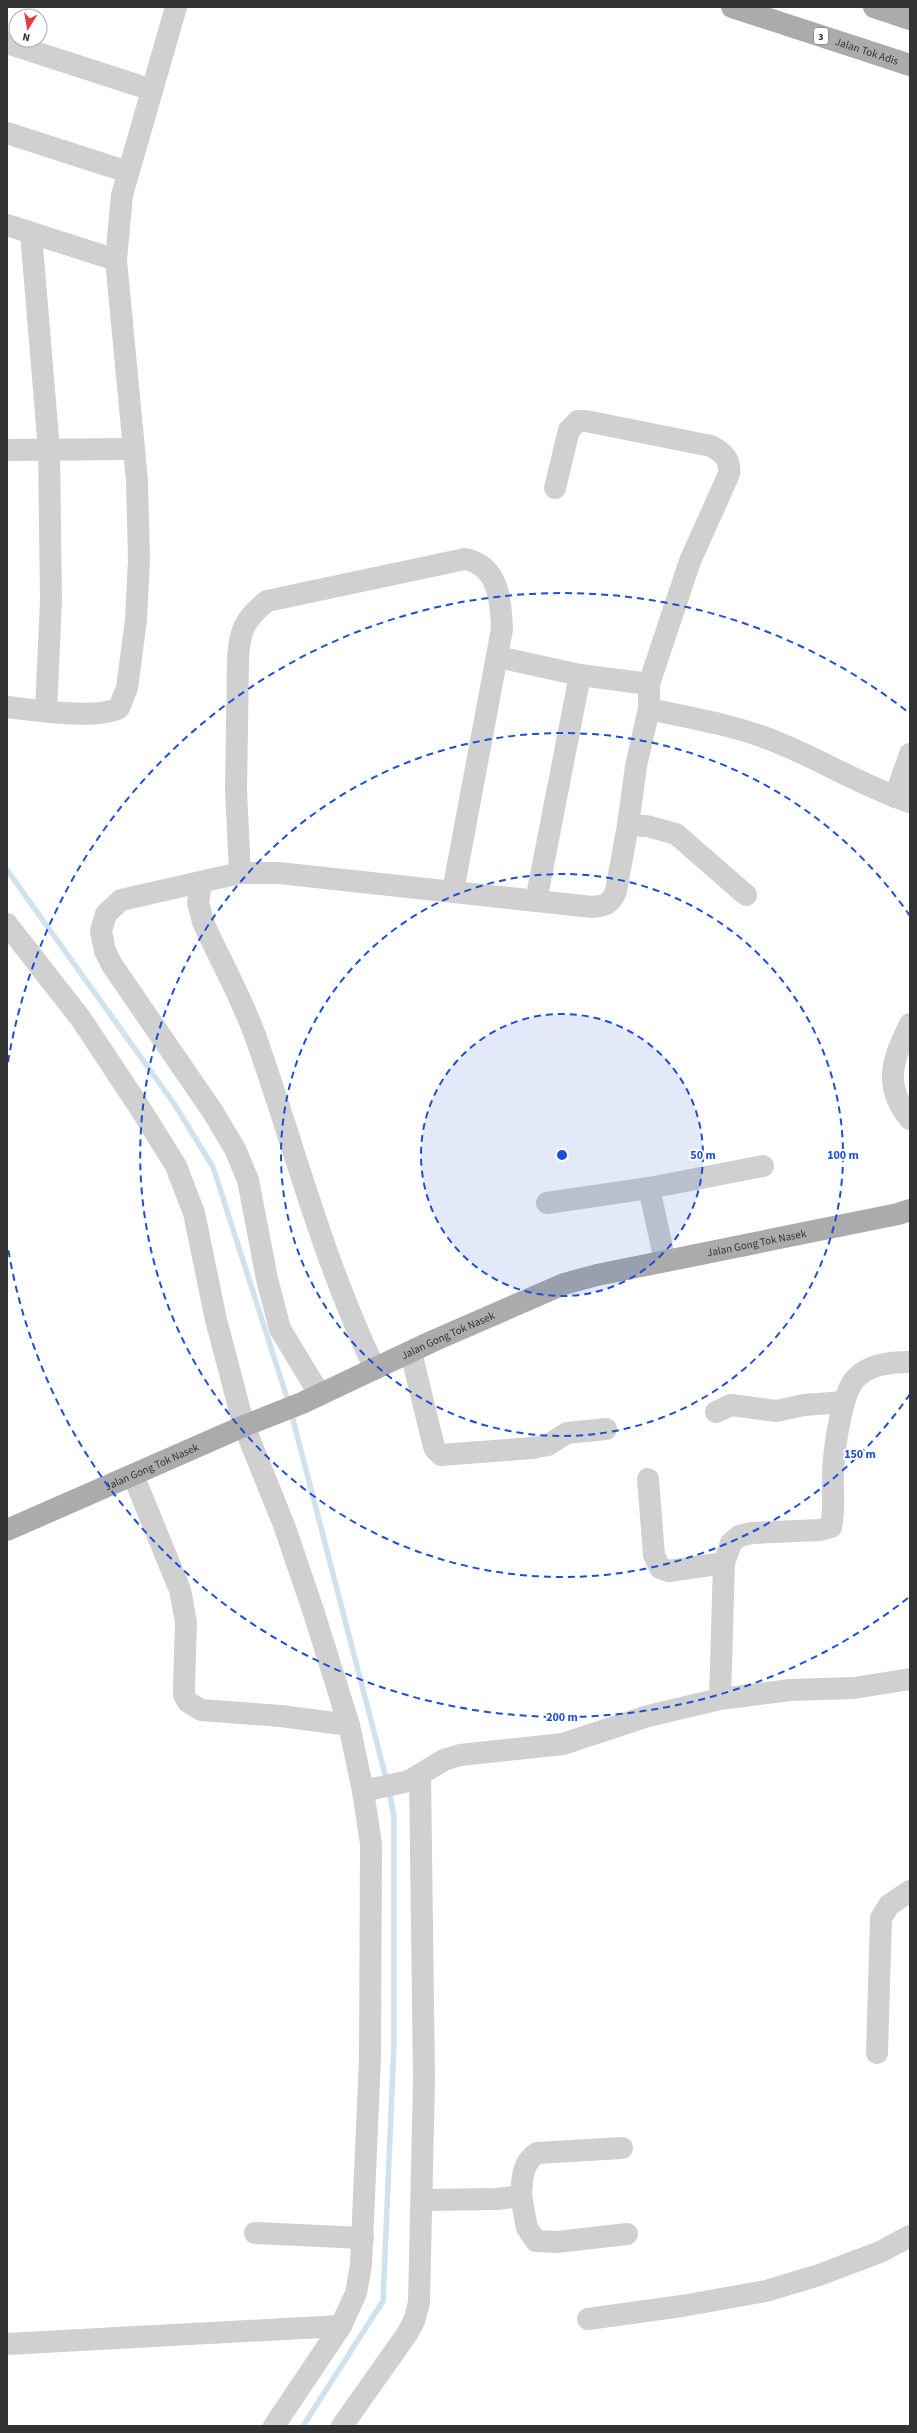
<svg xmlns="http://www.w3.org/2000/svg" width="917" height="2433" viewBox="0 0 917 2433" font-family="'Source Sans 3',sans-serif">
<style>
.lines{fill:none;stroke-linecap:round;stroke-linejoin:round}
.stream{stroke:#cfe2ee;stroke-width:5.5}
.minor{stroke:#d0d0d0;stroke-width:22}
.major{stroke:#ababab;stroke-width:22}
.ring{fill:none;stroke:#1d4ed8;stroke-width:2;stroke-dasharray:7 5}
.labels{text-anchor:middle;stroke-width:4;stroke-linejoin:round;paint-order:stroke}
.shield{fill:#fff;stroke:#707070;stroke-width:1}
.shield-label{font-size:10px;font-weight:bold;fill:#333}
.street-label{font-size:11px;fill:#333;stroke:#fff}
.centre{fill:#1d4ed8;stroke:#fff;stroke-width:2}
.ring-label{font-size:12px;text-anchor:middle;font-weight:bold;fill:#1d4ed8;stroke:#fff;stroke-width:4;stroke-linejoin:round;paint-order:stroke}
</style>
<rect width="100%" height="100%" fill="#fff"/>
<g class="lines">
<g class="stream">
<polyline points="7,870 175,1105 213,1167 289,1404"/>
<polyline points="291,1412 387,1782"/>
<polyline points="303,2426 383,2301 394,2043 394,1817 389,1790"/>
</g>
<g class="minor">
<polyline points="7,43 152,90"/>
<polyline points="7,133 128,172"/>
<polyline points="7,225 116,260"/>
<polyline points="31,233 49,450 51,600 46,711"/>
<polyline points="7,450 134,449"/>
<polyline points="498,657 580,675 649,684"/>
<path d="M 7,707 C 34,710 96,720 119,708 L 127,688 L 136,620 L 139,560 L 137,481 L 116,260 L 122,195 L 176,7"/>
<path d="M 649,709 C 691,718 734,725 774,741 C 820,759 862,786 910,802"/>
<polyline points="895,797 910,754"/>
<polyline points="628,825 647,826 676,834 746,895"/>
<path d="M 240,873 L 236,790 L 238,661 C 239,632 244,619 267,601 L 465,559 C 499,566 501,601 502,629 L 453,891"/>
<path d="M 201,884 L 198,902 L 203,922 C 220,960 242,998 256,1038 C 295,1149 324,1263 375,1369"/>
<polyline points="536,901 580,675"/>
<polyline points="7,924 81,1019 138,1105 176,1166 194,1213 216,1320 244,1426 284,1525 313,1610 349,1725 363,1791 371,1844 370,2058 361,2265 356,2293 341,2326 274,2426"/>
<path d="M 910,1024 C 893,1059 882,1085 910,1119"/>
<polyline points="649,1188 763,1166"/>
<polyline points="547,1203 649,1188 665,1261"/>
<polyline points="411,1352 433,1443 435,1449 441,1455 532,1448 548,1445 567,1433 606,1429"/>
<path d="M 320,1395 L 280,1329 L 267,1279 L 248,1180 L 235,1149 L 213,1112 L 112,965 L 105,951 L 101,931 L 106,914 L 121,900 L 240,873 L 279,873 L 592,907 C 605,906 611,904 616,891 L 628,825 L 636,766 L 649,709 L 649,684 L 690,561 L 729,474 C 731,460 724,453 711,446 L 586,421 L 578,421 L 569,430 L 555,488"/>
<polyline points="716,1412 731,1405 776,1411 804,1405 844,1402"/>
<polyline points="133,1475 180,1590 186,1622 184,1686 184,1695 188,1702 201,1710 281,1716 349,1725"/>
<polyline points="648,1479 654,1555 660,1568 669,1571 724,1563"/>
<path d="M 720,1699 L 724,1563 L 731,1543 L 739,1536 L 752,1533 L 819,1530 L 831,1527 C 835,1510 832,1490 833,1472 C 834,1451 841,1393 856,1378 C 870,1364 891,1362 910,1362"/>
<polyline points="363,1791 409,1781 444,1760 460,1755 563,1744 648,1716 720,1699 790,1690 854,1688 910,1679"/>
<polyline points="877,2053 881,1918 889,1905 910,1891"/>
<polyline points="521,2196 527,2228 536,2241 557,2242 627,2234"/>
<path d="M 423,2200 L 497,2199 L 521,2196 C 522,2179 522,2163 537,2153 L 622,2148"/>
<polyline points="255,2233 363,2238"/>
<polyline points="588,2319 682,2306 766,2291 819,2275 880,2252 910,2236"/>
<polyline points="7,2344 341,2326"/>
<polyline points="342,2426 407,2334 414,2321 419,2303 424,2079 420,1775"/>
</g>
<g class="major">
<path id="s1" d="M 732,7 L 910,65"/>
<polyline points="874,7 910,19"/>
<path id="s2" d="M 7,1530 L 244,1426 L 302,1403 L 433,1341 L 564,1284 L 597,1275 L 898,1214 L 910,1210"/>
</g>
</g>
<circle cx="562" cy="1155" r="141" fill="#1d4ed8" fill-opacity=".12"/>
<g class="ring">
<circle cx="562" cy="1155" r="141"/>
<circle cx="562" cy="1155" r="281"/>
<path d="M910 1394A422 422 0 1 1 910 916"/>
<path d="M908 1598A562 562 0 0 1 8 1248M8 1062A562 562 0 0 1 908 712"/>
</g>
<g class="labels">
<rect class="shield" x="814" y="28" width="14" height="16" rx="3"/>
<g class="shield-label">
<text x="821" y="40">3</text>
</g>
<g class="street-label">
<text dy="4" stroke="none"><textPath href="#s1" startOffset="142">Jalan Tok Adis</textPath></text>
<text dy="4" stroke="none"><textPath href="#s2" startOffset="806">Jalan Gong Tok Nasek</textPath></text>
<text dy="4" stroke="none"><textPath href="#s2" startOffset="482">Jalan Gong Tok Nasek</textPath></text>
<text dy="4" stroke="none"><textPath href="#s2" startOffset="158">Jalan Gong Tok Nasek</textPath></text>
</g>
</g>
<circle cx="562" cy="1155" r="6" class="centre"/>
<g class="ring-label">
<text x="703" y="1159">50 m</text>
<text x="843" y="1159">100 m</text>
<text x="860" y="1458">150 m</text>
<text x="562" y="1721">200 m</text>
</g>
<rect width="917" height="2433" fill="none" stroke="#333333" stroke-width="16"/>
<g transform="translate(28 28) rotate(191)"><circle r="19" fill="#ffffff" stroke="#adadad"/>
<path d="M0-3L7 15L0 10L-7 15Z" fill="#e63946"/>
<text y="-6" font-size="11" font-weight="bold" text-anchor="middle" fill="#333333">N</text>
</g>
</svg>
